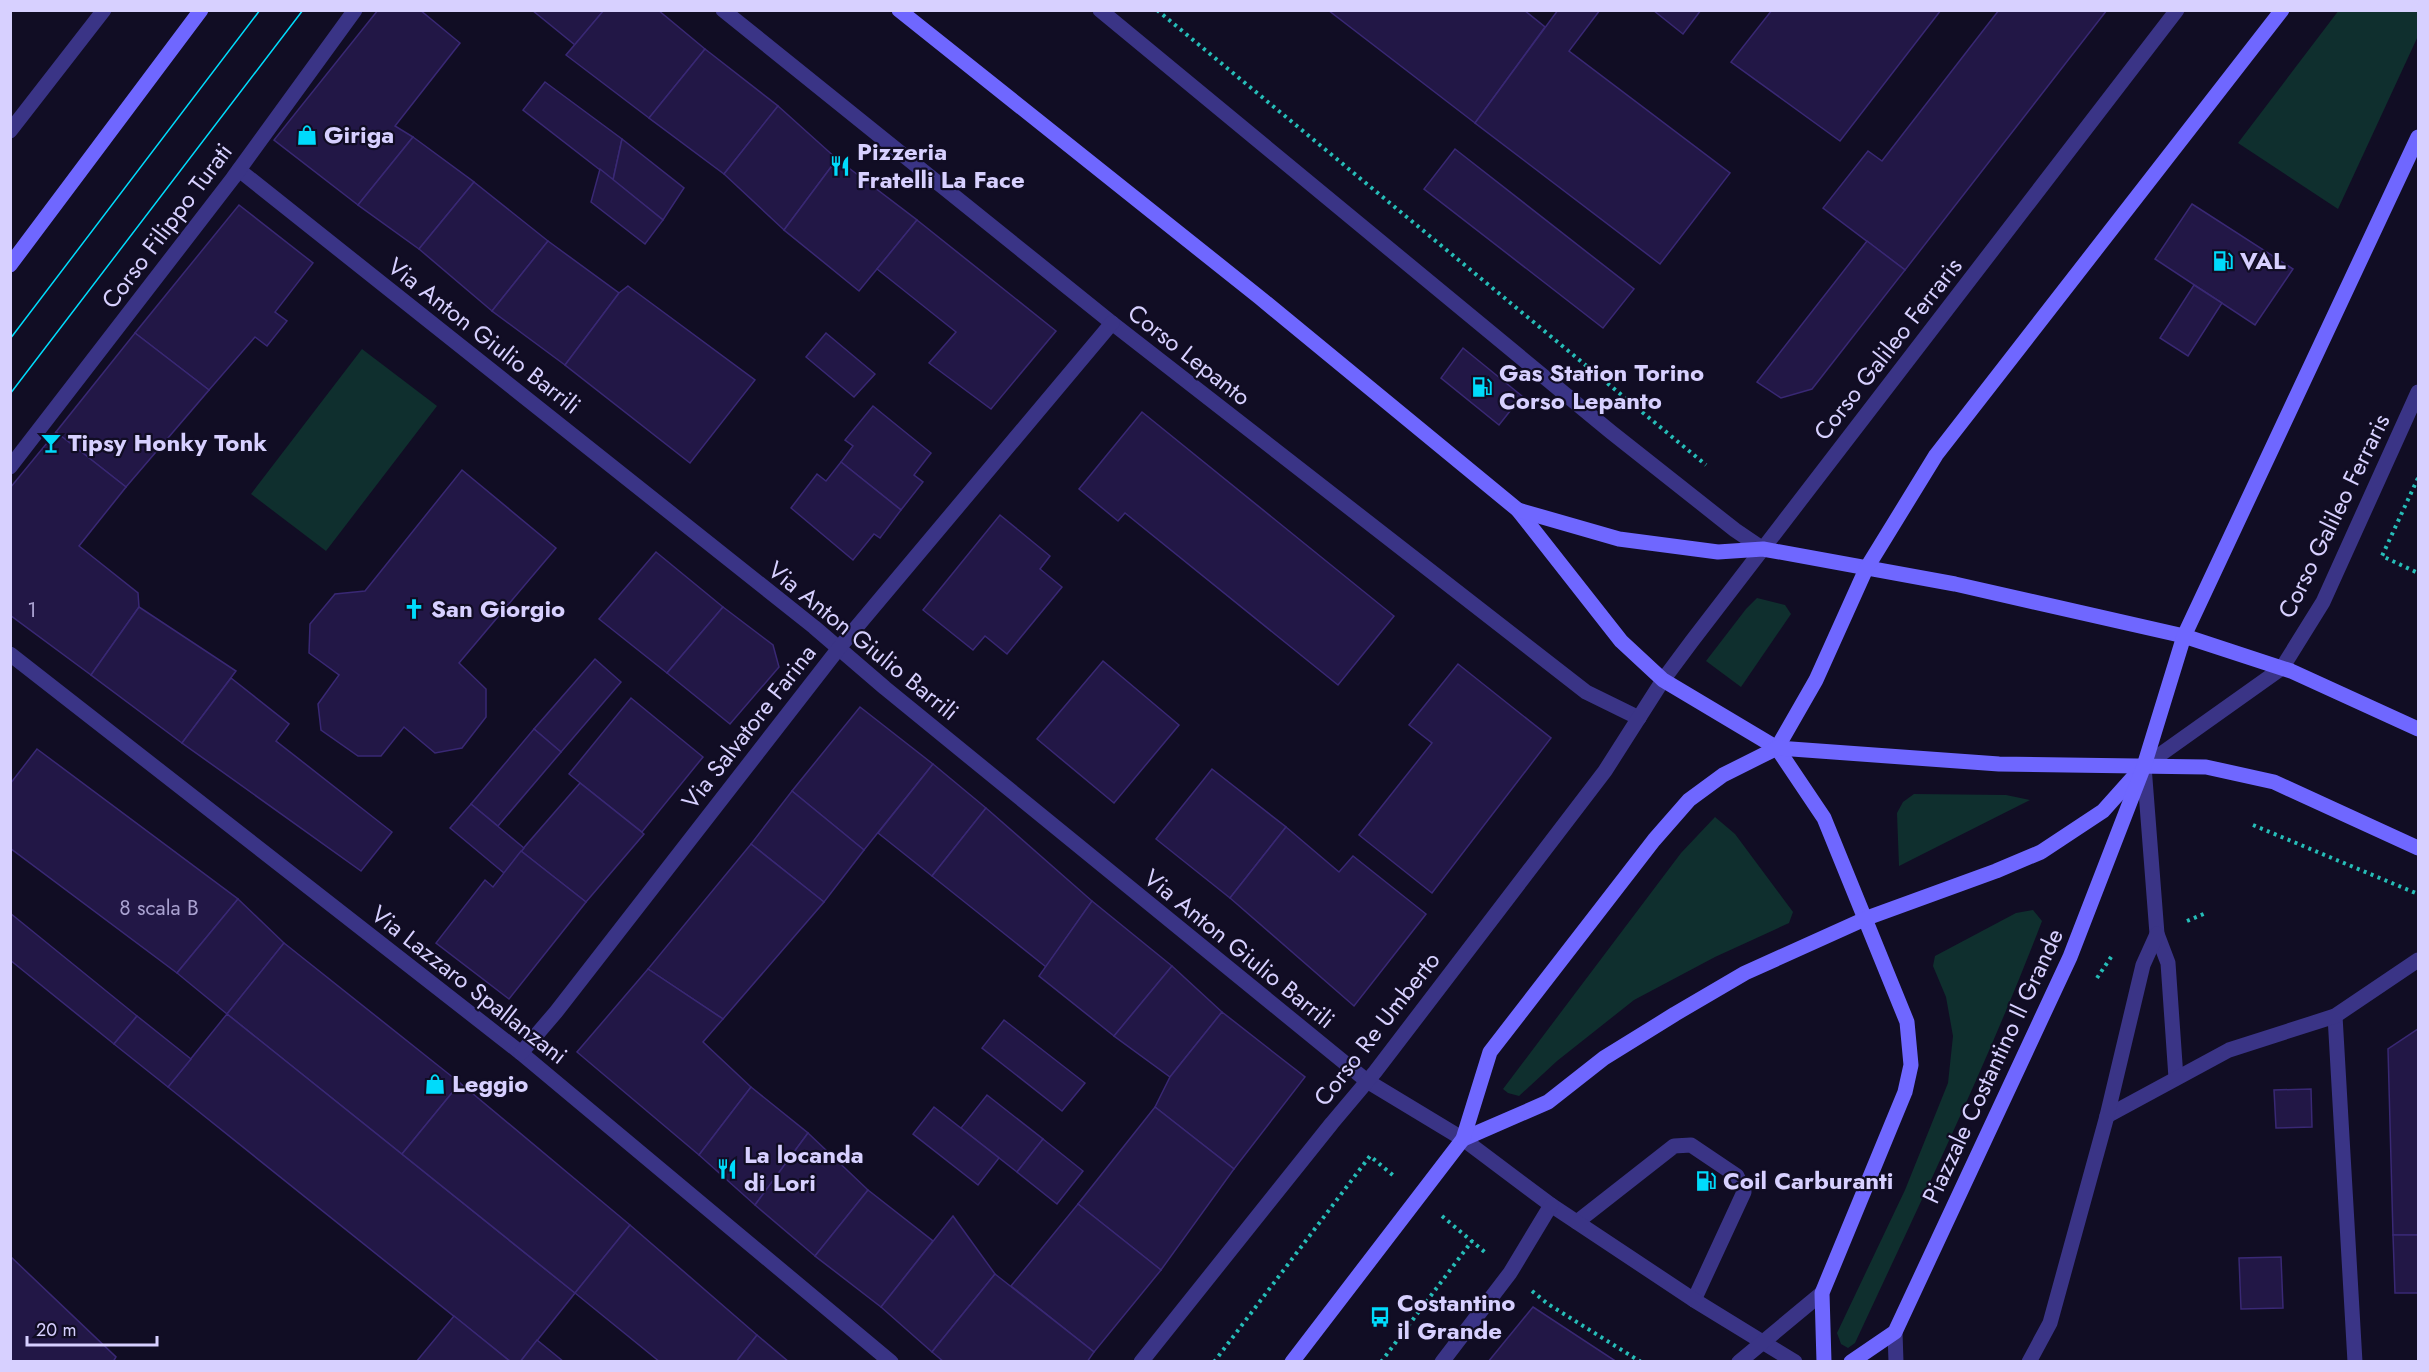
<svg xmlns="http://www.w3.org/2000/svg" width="2429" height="1372" viewBox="0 0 2429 1372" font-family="Jost,sans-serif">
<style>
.green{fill:#0f2f2e}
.building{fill:#221746;stroke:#392874;stroke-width:1.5}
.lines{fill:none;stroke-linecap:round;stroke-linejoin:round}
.path{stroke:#26bdb8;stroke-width:4;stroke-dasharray:3 4.5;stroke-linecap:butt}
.lane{stroke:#3a3486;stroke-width:15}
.street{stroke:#3a3486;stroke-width:15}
.secondary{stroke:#6f67ff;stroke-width:15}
.tram{stroke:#00dbfb;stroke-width:1.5}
.labels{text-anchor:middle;stroke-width:4.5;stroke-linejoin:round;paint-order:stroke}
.number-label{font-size:21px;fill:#aaa2d1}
.poi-label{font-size:24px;font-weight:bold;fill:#d7d0ff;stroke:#110d24;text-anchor:start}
.street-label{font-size:24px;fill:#d7d0ff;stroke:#110d24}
</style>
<rect width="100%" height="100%" fill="#110d24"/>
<g class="green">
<polygon points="2339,10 2418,11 2418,36 2338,209 2238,143"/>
<polygon points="362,349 437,406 326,551 251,494"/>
<polygon points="1757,598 1785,605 1791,614 1741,687 1706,661 1746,609"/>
<polygon points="1914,794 2006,795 2030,800 1899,866 1897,813 1903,802"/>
<polygon points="1715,817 1735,834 1793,912 1789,923 1715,957 1634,1000 1557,1061 1519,1096 1508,1093 1503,1089 1681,853"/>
<path d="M 2033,910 L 2042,921 C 1987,1065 1920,1203 1855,1343 L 1848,1348 L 1841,1344 L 1837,1333 L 1905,1190 L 1948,1083 L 1953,1036 L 1946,997 L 1933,966 L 1935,956 L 2016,913 Z"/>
</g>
<g class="building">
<polygon points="378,10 420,10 460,43 395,126 413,137 358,205 274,140"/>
<polygon points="532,10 604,10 575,45"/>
<polygon points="604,10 658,10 705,49 649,118 566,55"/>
<polygon points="1328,10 1524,10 1545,27 1475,123"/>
<polygon points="1558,10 1600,10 1569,51 1730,173 1660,264 1475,123"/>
<polygon points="1653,10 1701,10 1683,34"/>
<polygon points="1772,10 1941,10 1840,141 1731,62"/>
<polygon points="1999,10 2107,10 1905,270 1823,208 1868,151 1882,161"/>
<polygon points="705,49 778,106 724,174 649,118"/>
<polygon points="545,82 622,139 613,180 523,110"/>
<polygon points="778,106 837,159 784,230 724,174"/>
<polygon points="413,137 474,182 419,249 358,205"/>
<polygon points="622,139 684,188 663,220 613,180"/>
<polygon points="1455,149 1634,289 1603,328 1424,189"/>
<polygon points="837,159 917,220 859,291 784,230"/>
<polygon points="600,169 663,220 645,244 591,202"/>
<polygon points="474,182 548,241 492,311 419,249"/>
<polygon points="2192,204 2293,269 2255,325 2155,259"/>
<polygon points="239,205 313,263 275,312 287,321 267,346 255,337 209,390 135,333"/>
<polygon points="917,220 1056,331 991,409 929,363 956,332 877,269"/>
<polygon points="548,241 619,293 565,365 492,311"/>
<polygon points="1867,241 1905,270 1812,389 1781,398 1757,382"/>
<polygon points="2194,285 2222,303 2188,356 2160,338"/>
<polygon points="628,286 755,380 690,463 565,365 619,293"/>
<polygon points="135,333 209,390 126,487 56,432"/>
<polygon points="826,333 875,374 854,397 806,357"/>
<polygon points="1463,348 1522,396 1499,425 1441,378"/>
<polygon points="873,406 931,453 914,475 923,482 901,510 841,462 853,446 845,440"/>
<polygon points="1142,412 1394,616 1338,685 1125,513 1118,521 1079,489"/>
<polygon points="56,432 126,487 79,546 138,593 139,607 91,675 10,615 10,488"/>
<polygon points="841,462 901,510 880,538 874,534 853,560 791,508 817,474 826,481"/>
<polygon points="462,470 556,548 459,663 486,689 486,717 462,748 435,753 404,727 381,756 358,756 321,730 318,704 339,675 309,653 310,624 335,594 365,591"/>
<polygon points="1000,515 1050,556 1040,569 1062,587 1007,654 985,636 973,650 923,610"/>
<polygon points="656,552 723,607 667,673 599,619"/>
<polygon points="139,607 236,671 182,743 91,675"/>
<polygon points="723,607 773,645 779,667 730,724 667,673"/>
<polygon points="595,659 621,682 561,752 534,729"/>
<polygon points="1103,661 1179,725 1114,803 1037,739"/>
<polygon points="1458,664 1551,738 1432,893 1359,835 1432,743 1409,725"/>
<polygon points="231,678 289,724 276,741 392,832 361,871 182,743"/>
<polygon points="631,698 703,757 642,832 569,774"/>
<polygon points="860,707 933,764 864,850 792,791"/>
<polygon points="534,729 561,752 498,826 471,804"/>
<polygon points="37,749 238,899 177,973 10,848 10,784"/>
<polygon points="933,764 986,808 932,876 878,833"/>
<polygon points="1212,769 1286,827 1230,898 1156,839"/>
<polygon points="580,783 644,834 586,902 521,851"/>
<polygon points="792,791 864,850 824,902 751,844"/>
<polygon points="471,804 524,848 504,873 450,828"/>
<polygon points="986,808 1092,901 1046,967 932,876"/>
<polygon points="1286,827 1339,872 1353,856 1426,914 1354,1006 1230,898"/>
<polygon points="751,844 824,902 723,1019 648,969"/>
<polygon points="521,851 586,902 509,999 436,943 485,880 493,887"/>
<polygon points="238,899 284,943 227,1014 177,973"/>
<polygon points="1092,901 1172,966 1114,1036 1039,976"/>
<polygon points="10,913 137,1016 114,1044 10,960"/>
<polygon points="284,943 460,1083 402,1154 227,1014"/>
<polygon points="1172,966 1222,1012 1170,1077 1114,1036"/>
<polygon points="648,969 723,1019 703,1042 751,1087 699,1155 577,1052"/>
<polygon points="1222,1012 1305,1077 1234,1169 1155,1107 1170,1077"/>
<polygon points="227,1014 575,1293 520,1362 511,1362 168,1087"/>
<polygon points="137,1016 191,1059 168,1087 114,1044"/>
<polygon points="1004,1020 1085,1083 1062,1111 982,1048"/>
<polygon points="2418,1029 2418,1235 2393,1235 2388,1049"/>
<polygon points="460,1083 630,1225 575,1293 402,1154"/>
<polygon points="751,1087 808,1133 755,1205 699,1155"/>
<polygon points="2311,1089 2312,1127 2276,1128 2274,1090"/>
<polygon points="987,1095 1043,1139 1017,1172 961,1128"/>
<polygon points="934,1107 999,1158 978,1185 913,1134"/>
<polygon points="1155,1107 1234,1169 1161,1270 1078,1204"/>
<polygon points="808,1133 868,1190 815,1256 755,1205"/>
<polygon points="1043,1139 1083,1171 1057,1204 1017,1172"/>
<polygon points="868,1190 933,1241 881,1307 815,1256"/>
<polygon points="1078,1204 1161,1270 1094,1352 1011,1286"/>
<polygon points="953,1216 995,1274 932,1352 881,1307"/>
<polygon points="630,1225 757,1335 736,1362 660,1362 575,1293"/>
<polygon points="2393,1235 2418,1235 2418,1293 2395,1293"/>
<polygon points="10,1256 116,1357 113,1362 10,1362"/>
<polygon points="2281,1257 2283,1308 2241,1309 2239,1258"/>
<polygon points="995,1274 1094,1352 1087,1362 944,1362 932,1352"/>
<polygon points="1533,1307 1617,1362 1488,1362"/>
<polygon points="454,1316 511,1362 416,1362"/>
<polygon points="757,1335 789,1362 736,1362"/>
<polygon points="537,1340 564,1362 520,1362"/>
</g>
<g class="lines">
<g class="path">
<polyline points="1157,10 1706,465"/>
<polyline points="2418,478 2382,556 2418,573"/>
<polyline points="2253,825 2418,894"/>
<polyline points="2187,921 2206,913"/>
<polyline points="2097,978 2113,954"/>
<polyline points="1442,1216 1487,1254"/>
<polyline points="1532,1291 1548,1304 1641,1362"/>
<polyline points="1214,1362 1370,1156 1395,1177"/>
<polyline points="1381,1362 1472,1241"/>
</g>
<polyline class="lane" points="1577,1222 1674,1146 1691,1145 1737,1176 1744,1192 1694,1300"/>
<g class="street">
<polyline points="723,10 1112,323 1586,692 1639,718"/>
<polyline points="1100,10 1611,432 1735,530 1763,549"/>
<polyline points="10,131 104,10"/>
<polyline points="239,170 814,627 885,688 1367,1081 1463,1139 1551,1205 1694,1300 1795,1362"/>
<polyline points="10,467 233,178 355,10"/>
<polyline points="10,654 521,1053 891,1362"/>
<polyline points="2335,1016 2355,1362"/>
<polyline points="521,1053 556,1012 839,648 1112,323"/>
<polyline points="2176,1078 2168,963 2157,934 2144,766 2282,668 2323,602 2418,392"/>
<polyline points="2107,1116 2229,1050 2335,1016 2418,960"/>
<polyline points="1895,1332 1896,1362"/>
<polyline points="1141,1362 1332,1123 1375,1072 1605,771 1663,680 1692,641 2177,10"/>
<polyline points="1442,1362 1510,1273 1551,1205"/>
<polyline points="1739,1362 1822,1293"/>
<polyline points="2029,1362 2050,1323 2107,1116 2143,965 2157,934"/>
</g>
<g class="secondary">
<polyline points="899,10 1259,297 1518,510 1621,641 1663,680 1777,748 1824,818 1907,1022 1911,1065 1905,1092 1822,1293 1824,1362"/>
<polyline points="10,265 201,10"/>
<polyline points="1518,510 1619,539 1718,552 1763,549 1955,584 2184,636 2291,671 2418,729"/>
<polyline points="1777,748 1816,680 1866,569 1936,455 2282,10"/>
<polyline points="1463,1139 1548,1102 1604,1058 1675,1014 1745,973 1867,918 1996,871 2041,852 2103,811 2137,773"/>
<polyline points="1292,1362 1463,1139 1490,1052 1654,840 1689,800 1723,775 1777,748 1999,764 2206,767 2274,782 2418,848"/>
<polyline points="1851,1362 1895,1332 2070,957 2144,766 2184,636 2418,137"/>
</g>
<g class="tram">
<polyline points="10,339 260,10"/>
<polyline points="10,394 303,10"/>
</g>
</g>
<defs>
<g id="shop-bare" transform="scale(1.62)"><path d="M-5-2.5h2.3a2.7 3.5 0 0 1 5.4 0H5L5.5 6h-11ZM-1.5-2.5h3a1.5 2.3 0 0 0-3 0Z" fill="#00dbfb" stroke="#110d24" stroke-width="2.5" paint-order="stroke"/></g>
<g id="restaurant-bare" transform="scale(1.62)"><path d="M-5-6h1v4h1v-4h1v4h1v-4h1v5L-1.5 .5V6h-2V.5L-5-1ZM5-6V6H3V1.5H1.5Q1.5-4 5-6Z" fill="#00dbfb" stroke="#110d24" stroke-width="2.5" paint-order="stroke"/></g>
<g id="fuel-bare" transform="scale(1.62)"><path d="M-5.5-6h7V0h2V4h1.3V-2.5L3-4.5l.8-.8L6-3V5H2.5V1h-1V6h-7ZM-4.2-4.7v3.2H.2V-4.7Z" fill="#00dbfb" stroke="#110d24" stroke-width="2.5" paint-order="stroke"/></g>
<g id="bar-bare" transform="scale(1.62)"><path d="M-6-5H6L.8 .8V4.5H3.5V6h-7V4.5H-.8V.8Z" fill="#00dbfb" stroke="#110d24" stroke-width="2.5" paint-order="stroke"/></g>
<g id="church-bare" transform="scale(1.62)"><path d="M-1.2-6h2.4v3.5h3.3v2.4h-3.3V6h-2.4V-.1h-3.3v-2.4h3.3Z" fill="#00dbfb" stroke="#110d24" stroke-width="2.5" paint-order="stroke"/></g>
<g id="bus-bare" transform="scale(1.62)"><path d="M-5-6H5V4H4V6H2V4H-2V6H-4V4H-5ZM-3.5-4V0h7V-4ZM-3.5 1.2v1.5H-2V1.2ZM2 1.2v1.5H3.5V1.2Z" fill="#00dbfb" stroke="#110d24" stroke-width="2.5" paint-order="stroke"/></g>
</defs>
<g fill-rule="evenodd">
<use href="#shop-bare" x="307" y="135"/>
<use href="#restaurant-bare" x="840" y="166"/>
<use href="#fuel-bare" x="2223" y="261"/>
<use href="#fuel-bare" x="1482" y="387"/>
<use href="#bar-bare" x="51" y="443"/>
<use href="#church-bare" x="414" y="609"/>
<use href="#shop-bare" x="435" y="1084"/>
<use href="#restaurant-bare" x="727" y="1169"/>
<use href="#fuel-bare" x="1706" y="1181"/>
<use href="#bus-bare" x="1380" y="1317"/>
</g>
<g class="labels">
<g class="number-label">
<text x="32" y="617">1</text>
<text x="159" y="915">8 scala B</text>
</g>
<g class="poi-label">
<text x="324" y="143">Giriga</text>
<text x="857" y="160">Pizzeria<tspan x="857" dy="28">Fratelli La Face</tspan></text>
<text x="2240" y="269">VAL</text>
<text x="1499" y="381">Gas Station Torino<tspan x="1499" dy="28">Corso Lepanto</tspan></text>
<text x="68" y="451">Tipsy Honky Tonk</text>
<text x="431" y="617">San Giorgio</text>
<text x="452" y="1092">Leggio</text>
<text x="744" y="1163">La locanda<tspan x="744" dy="28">di Lori</tspan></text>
<text x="1723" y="1189">Coil Carburanti</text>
<text x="1397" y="1311">Costantino<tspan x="1397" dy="28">il Grande</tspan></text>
</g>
<g class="street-label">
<text transform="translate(167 226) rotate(-53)" y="8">Corso Filippo Turati</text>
<text transform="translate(484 336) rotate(38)" y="8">Via Anton Giulio Barrili</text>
<text transform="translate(1888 349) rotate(-52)" y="8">Corso Galileo Ferraris</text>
<text transform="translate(1189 355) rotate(38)" y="8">Corso Lepanto</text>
<text transform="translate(2334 516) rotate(-64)" y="8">Corso Galileo Ferraris</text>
<text transform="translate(863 641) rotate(39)" y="8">Via Anton Giulio Barrili</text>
<text transform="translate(749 727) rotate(-52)" y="8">Via Salvatore Farina</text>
<text transform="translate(1239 949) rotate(39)" y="8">Via Anton Giulio Barrili</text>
<text transform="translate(469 985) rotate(38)" y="8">Via Lazzaro Spallanzani</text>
<text transform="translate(1377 1029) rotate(-52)" y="8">Corso Re Umberto</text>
<text transform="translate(1993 1066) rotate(-65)" y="8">Piazzale Costantino Il Grande</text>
</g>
</g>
<rect width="2429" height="1372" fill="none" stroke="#d7d0ff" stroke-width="24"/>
<path d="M27 1336v9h130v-9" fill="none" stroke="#d7d0ff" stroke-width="3"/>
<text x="36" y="1336" font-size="18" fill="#d7d0ff" stroke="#110d24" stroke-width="4.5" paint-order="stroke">20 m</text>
</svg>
